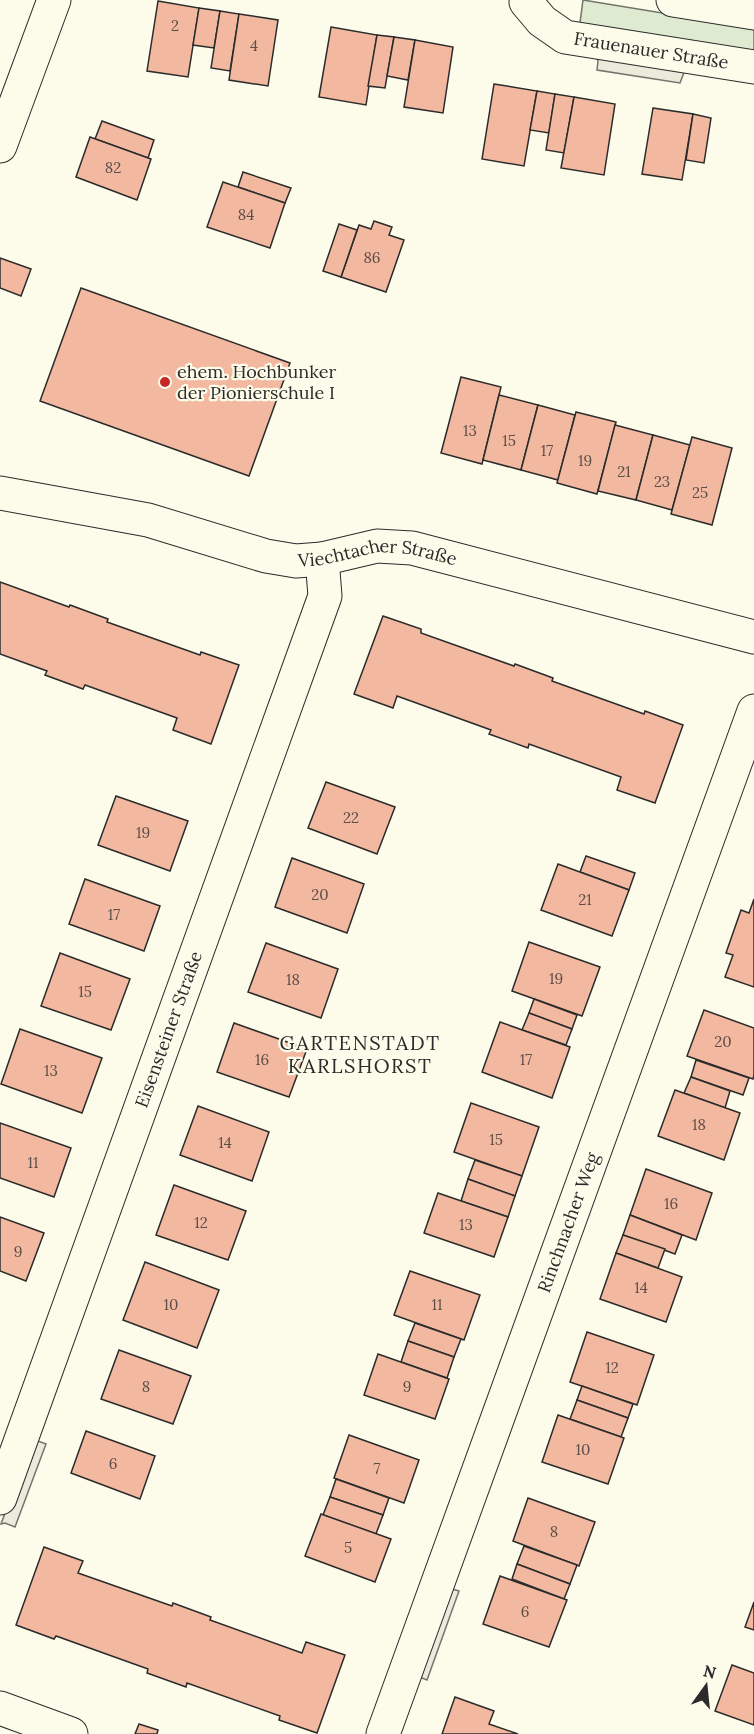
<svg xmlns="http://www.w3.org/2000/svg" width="754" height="1734" viewBox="0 0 754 1734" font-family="Lora,serif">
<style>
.green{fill:#deebd1;stroke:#74746e;stroke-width:1.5}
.parking{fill:#eceadb;stroke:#74746e;stroke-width:1.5}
.building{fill:#f2b8a0;stroke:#2b2b2b;stroke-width:1.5}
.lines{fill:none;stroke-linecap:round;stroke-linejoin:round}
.minor-casing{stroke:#2b2b2b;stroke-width:35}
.minor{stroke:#fdfbea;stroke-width:33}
.poi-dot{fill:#c62828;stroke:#fdfbea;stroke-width:2}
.labels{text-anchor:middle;stroke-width:4.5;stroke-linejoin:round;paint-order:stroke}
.number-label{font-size:15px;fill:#5d4e48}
.street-label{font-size:18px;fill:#2b2b2b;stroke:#fdfbea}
.poi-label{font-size:18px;fill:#2b2b2b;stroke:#fdfbea;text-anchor:start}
.neighbourhood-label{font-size:20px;letter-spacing:1.5px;fill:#2b2b2b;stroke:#fdfbea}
</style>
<rect width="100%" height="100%" fill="#fdfbea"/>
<polygon class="green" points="583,0 754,28 754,51 580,23"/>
<g class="parking">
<polygon points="596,56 685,70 680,83 597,70 598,61"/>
<polygon points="34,1435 35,1440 46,1444 15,1527 5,1523 1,1524"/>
<polygon points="449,1588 459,1591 427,1680 417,1676"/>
</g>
<g class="building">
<polygon points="158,1 199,8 188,77 147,71"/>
<polygon points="199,8 220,11 214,48 193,45"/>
<polygon points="220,11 239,14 230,71 211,68"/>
<polygon points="239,14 278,20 268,86 229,80"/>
<polygon points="331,27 377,35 366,105 319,97"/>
<polygon points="377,35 394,37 385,88 368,86"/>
<polygon points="394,37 415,40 408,80 387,76"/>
<polygon points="415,40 453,47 443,113 404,107"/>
<polygon points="494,84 537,91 524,166 482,159"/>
<polygon points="537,91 555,94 549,133 530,130"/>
<polygon points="555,94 574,97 564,153 546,150"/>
<polygon points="574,97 615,104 604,175 561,168"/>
<polygon points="653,108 693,114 682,180 642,174"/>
<polygon points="693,114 711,118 704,163 686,160"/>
<polygon points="102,121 154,140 148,158 95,139"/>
<polygon points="90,137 151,159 137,200 76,177"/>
<polygon points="243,172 291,188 285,203 238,187"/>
<polygon points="223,182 285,203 270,248 207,227"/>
<polygon points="374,221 392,227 389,235 404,240 386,292 341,277 359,225 371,229"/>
<polygon points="339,224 357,230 341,277 323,271"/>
<polygon points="0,258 31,269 21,296 0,288"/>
<polygon points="81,288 290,363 249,476 40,401"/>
<polygon points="461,377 501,387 482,464 441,453"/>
<polygon points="499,395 538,405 521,470 483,460"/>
<polygon points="538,405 575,415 558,480 521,470"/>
<polygon points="576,412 616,422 597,494 557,483"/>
<polygon points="615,425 653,435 636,500 598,491"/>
<polygon points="653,435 690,445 672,510 636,500"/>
<polygon points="692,437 732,448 712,525 671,514"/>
<polygon points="0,582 69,607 70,605 108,619 107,622 200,655 201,652 239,665 211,744 173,730 177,718 85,685 83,689 45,675 47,671 0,654"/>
<polygon points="383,616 421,629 421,633 514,666 515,664 553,678 552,681 644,714 645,711 683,725 655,803 617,790 621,777 529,744 528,748 489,734 491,730 397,696 393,708 354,694"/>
<polygon points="326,782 395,807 377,854 308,828"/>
<polygon points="116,796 188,821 170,871 98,845"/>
<polygon points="586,856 635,873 629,890 580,872"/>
<polygon points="292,858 364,884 347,933 275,907"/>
<polygon points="558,864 629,890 612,936 541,910"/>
<polygon points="85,879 160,906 144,951 69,924"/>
<polygon points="754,899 754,987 725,977 733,955 726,953 741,910 749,913"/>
<polygon points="529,942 600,967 582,1016 512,991"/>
<polygon points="266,943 338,969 321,1018 248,992"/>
<polygon points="60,953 130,979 111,1030 41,1006"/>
<polygon points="534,999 577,1015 572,1029 529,1013"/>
<polygon points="704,1010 754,1028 754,1075 753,1079 687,1056"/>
<polygon points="529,1013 572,1029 566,1045 522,1030"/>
<polygon points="500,1022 570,1047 552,1098 482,1072"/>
<polygon points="234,1023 307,1049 289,1097 217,1072"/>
<polygon points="20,1029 102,1058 82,1113 1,1084"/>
<polygon points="696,1060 749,1078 743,1095 691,1077"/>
<polygon points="691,1077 730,1091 725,1108 684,1093"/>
<polygon points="675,1090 740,1113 724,1160 658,1136"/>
<polygon points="471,1103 539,1127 522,1176 454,1152"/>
<polygon points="198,1106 269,1132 252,1181 180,1155"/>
<polygon points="0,1123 71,1148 54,1197 0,1178"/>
<polygon points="475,1160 522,1176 515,1196 468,1179"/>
<polygon points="646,1169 712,1193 696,1240 630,1215"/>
<polygon points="468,1179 515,1196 508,1217 461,1201"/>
<polygon points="174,1185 246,1211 228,1260 156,1235"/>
<polygon points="438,1193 508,1217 494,1257 424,1233"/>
<polygon points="630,1215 682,1235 675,1254 623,1235"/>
<polygon points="0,1217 44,1233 26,1281 0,1271"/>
<polygon points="623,1235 665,1249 658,1268 616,1253"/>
<polygon points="616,1253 682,1277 666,1322 600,1299"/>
<polygon points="145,1262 219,1290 197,1348 123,1320"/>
<polygon points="410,1271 480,1295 464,1340 394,1315"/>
<polygon points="415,1323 461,1339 454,1357 408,1341"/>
<polygon points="587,1332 654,1355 637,1405 570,1382"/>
<polygon points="408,1341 454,1357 447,1378 401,1362"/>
<polygon points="119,1350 191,1376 173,1424 101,1399"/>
<polygon points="378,1354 449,1379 435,1419 364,1395"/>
<polygon points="582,1386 633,1404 628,1418 577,1400"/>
<polygon points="577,1400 628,1418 621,1437 570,1419"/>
<polygon points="558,1415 624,1438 608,1484 542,1462"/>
<polygon points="86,1431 155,1456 140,1499 71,1473"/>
<polygon points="349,1435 419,1460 404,1503 334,1478"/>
<polygon points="336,1479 389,1498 383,1515 330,1497"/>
<polygon points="330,1497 383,1515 376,1534 323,1515"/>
<polygon points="528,1498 595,1522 579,1566 513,1541"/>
<polygon points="321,1514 391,1539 375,1582 305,1556"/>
<polygon points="524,1546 577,1565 570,1584 517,1564"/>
<polygon points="44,1547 83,1561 78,1573 172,1606 173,1603 211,1617 210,1620 302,1653 306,1642 345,1655 317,1733 279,1720 280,1716 187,1683 186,1687 147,1673 148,1669 56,1636 54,1639 16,1625"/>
<polygon points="517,1564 570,1584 564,1599 512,1579"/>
<polygon points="500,1576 567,1600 549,1647 483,1624"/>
<polygon points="754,1602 754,1630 745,1627"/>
<polygon points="732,1665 754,1673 754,1725 715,1711"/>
<polygon points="455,1697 494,1711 489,1724 518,1734 442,1734"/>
<polygon points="139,1724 158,1730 157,1734 135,1734"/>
</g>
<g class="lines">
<g class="minor-casing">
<g id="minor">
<polyline points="673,0 754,13"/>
<path id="s1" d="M 526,2 L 542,21 L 565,37 L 754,67"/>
<polyline points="0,146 54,0"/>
<path id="s2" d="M 0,493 L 148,520 L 266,556 L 296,561 L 322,559 L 377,546 L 412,548 L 754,637"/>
<path id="s3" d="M 0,1498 L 325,596 L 322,559"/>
<polyline points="0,1708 71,1734"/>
<path id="s4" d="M 383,1734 L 754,711"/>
</g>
</g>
<use href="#minor" class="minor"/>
</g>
<circle class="poi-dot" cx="165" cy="382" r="6"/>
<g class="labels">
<g class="number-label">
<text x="175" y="31">2</text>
<text x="254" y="51">4</text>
<text x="113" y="173">82</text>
<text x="246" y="220">84</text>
<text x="372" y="263">86</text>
<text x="470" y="436">13</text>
<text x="509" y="446">15</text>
<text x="547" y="456">17</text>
<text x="585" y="466">19</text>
<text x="624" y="477">21</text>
<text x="662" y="487">23</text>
<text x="700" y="498">25</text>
<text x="351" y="823">22</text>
<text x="143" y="838">19</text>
<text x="320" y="900">20</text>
<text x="585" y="905">21</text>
<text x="114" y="920">17</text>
<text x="556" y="984">19</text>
<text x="293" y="985">18</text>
<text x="85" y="997">15</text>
<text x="723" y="1047">20</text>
<text x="262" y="1065">16</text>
<text x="526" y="1065">17</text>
<text x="51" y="1076">13</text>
<text x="699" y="1130">18</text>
<text x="496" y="1145">15</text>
<text x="225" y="1148">14</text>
<text x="33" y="1168">11</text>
<text x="671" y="1209">16</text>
<text x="201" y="1228">12</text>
<text x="466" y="1230">13</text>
<text x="18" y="1257">9</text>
<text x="641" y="1293">14</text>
<text x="171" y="1310">10</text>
<text x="437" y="1310">11</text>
<text x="612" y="1373">12</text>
<text x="146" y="1392">8</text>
<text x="407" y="1392">9</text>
<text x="583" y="1455">10</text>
<text x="113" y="1469">6</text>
<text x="377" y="1474">7</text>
<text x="554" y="1537">8</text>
<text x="348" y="1553">5</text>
<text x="525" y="1617">6</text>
</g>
<g class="street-label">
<text dy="6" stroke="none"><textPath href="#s1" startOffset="140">Frauenauer Straße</textPath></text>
<text dy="6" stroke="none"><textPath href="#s2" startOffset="387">Viechtacher Straße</textPath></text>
<text dy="6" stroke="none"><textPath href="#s3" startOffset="498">Eisensteiner Straße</textPath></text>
<text dy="6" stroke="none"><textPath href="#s4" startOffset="544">Rinchnacher Weg</textPath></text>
</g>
<g class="poi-label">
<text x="177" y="378">ehem. Hochbunker<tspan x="177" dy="21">der Pionierschule I</tspan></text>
</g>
<g class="neighbourhood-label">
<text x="360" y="1050">GARTENSTADT<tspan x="360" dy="23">KARLSHORST</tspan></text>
</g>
</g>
<g transform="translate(706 1686) rotate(15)" stroke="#fdfbea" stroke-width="4.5" paint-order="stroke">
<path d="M0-4.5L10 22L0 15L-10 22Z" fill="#2b2b2b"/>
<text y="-9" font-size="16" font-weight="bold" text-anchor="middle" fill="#2b2b2b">N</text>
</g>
</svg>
